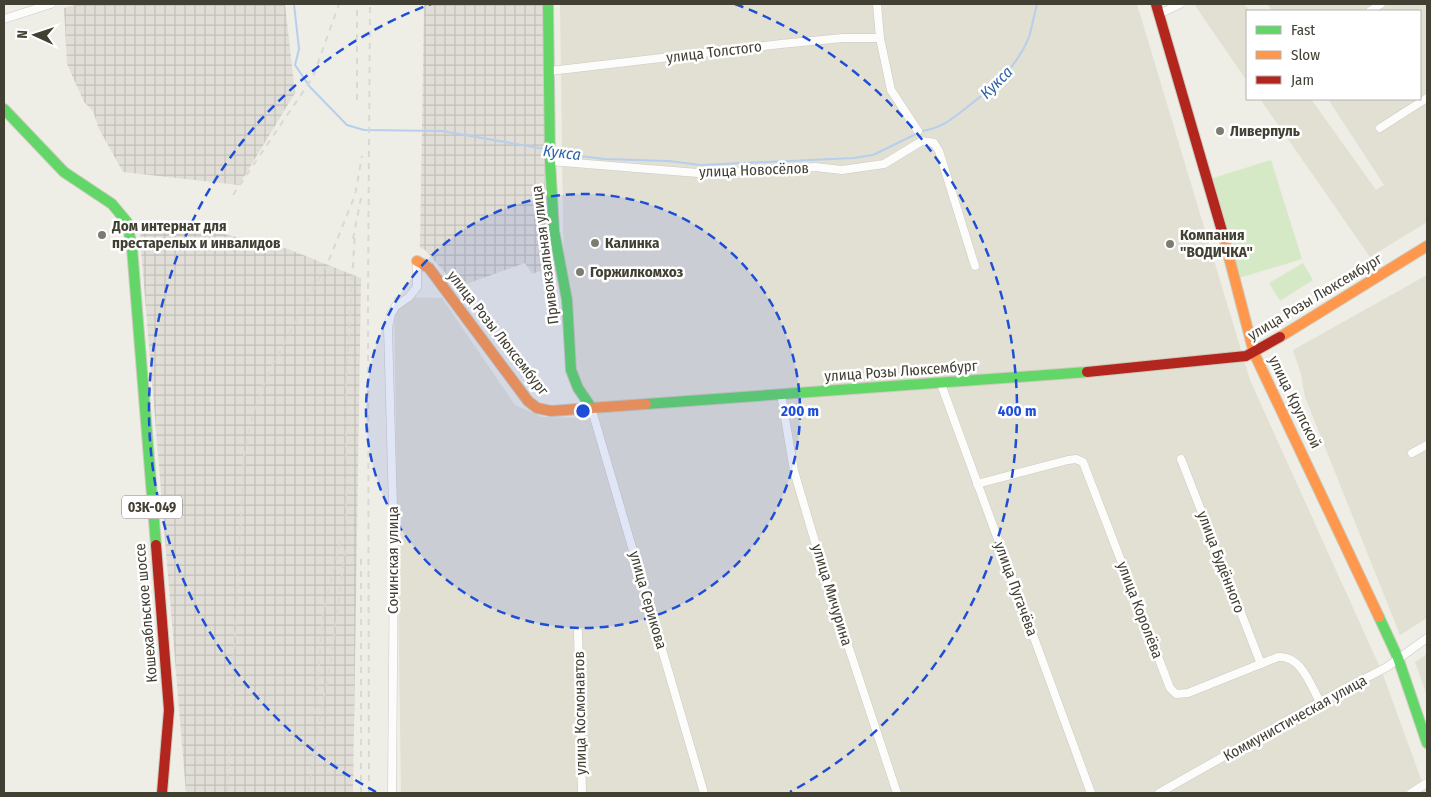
<svg xmlns="http://www.w3.org/2000/svg" width="1431" height="797" viewBox="0 0 1431 797" font-family="'Fira Sans Condensed',sans-serif">
<style>
.residential{fill:#e2e0d3}
.industrial{fill:url(#industrial-grid)}
.green{fill:#d6e9c6}
.lines{fill:none;stroke-linecap:round;stroke-linejoin:round}
.stream{stroke:#b6cfec;stroke-width:2}
.street-casing{stroke:#cccac4;stroke-width:9}
.fast-casing{stroke:#cdcbbd;stroke-width:12}
.slow-casing{stroke:#cdcbbd;stroke-width:12}
.jam-casing{stroke:#cdcbbd;stroke-width:12}
.street{stroke:#fcfcfb;stroke-width:8}
.fast{stroke:#63d668;stroke-width:10}
.slow{stroke:#ff974d;stroke-width:10}
.jam{stroke:#b3261e;stroke-width:10}
.rail{stroke:#d8d8d7;stroke-width:2;stroke-dasharray:6 6;stroke-linecap:butt}
.ring{fill:none;stroke:#1d4ed8;stroke-width:2.5;stroke-dasharray:9 6}
.poi-dot{fill:#7e7c72;stroke:#fff;stroke-width:2}
.labels{text-anchor:middle;stroke-width:5;stroke-linejoin:round;paint-order:stroke}
.shield{fill:#fff;stroke:#7b7970;stroke-width:1}
.shield-label{font-size:14px;font-weight:bold;fill:#423f33}
.street-label{font-size:15px;fill:#423f33;stroke:#fff}
.poi-label{font-size:15px;font-weight:bold;fill:#423f33;stroke:#fff;text-anchor:start}
.water-label{font-size:16px;font-style:italic;fill:#2f64ab;stroke:#fff}
.centre{fill:#1d4ed8;stroke:#fff;stroke-width:2.5}
.ring-label{font-size:15px;text-anchor:middle;font-weight:bold;fill:#1d4ed8;stroke:#fff;stroke-width:5;stroke-linejoin:round;paint-order:stroke}
</style>
<defs>
<pattern id="industrial-grid" width="8" height="8" patternUnits="userSpaceOnUse" patternTransform="scale(1.25)"><rect width="8" height="8" fill="#e1ded7"/><path d="M0 4h8M4 0v8" fill="none" stroke="#c2c0b9"/></pattern>
</defs>
<rect width="100%" height="100%" fill="#eeede6"/>
<g class="residential">
<polygon points="560,4 1137,4 1250,380 1382,672 1426,793 401,793 394,297 442,298 515,405 542,417 587,418 565,361"/>
<polygon points="1194,4 1244,4 1250,11 1247,11 1247,81"/>
<polygon points="1267,4 1427,4 1427,222 1370,257 1260,99 1311,99 1376,190 1384,185 1328,99 1420,99 1420,11 1272,11"/>
<polygon points="1427,275 1427,618 1400,635 1305,397 1301,374 1293,350"/>
<polygon points="1427,654 1427,696 1415,662"/>
</g>
<g class="industrial">
<polygon points="79,4 285,4 295,93 239,185 123,172 99,129 93,111 84,102 67,64 64,8"/>
<polygon points="424,4 544,4 545,245 551,267 532,274 525,263 458,287 424,249 420,248"/>
<polygon points="150,225 184,225 288,249 361,278 353,793 186,793 140,237 143,229"/>
</g>
<g class="green">
<polygon points="1271,160 1302,259 1239,278 1213,178"/>
<polygon points="1303,263 1313,280 1280,301 1269,283"/>
</g>
<g class="lines">
<g class="stream">
<polyline points="294,4 299,49 295,65 310,87 347,125 364,130 442,131 545,149"/>
<path d="M 922,131 C 941,128 951,120 966,108 C 991,89 1017,68 1029,37 C 1032,27 1034,15 1037,4"/>
<polyline points="554,153 604,159 669,161 700,165 854,158 873,155 916,134"/>
</g>
<g class="street-casing">
<g id="street">
<polyline points="877,4 880,38 891,90 918,131"/>
<polyline points="1370,11 1381,4"/>
<polyline points="1159,14 1180,4"/>
<polyline points="4,19 51,4"/>
<polyline points="550,71 781,44 843,38 880,38"/>
<polyline points="1380,128 1427,98"/>
<polyline points="550,161 710,174 815,167 842,170 884,164 922,141 934,143 939,151 975,266"/>
<polyline points="941,384 1091,793"/>
<polyline points="781,394 794,471 826,579 897,793"/>
<polyline points="591,407 704,793"/>
<polyline points="1412,453 1427,445"/>
<polyline points="1181,459 1261,664"/>
<path d="M 977,484 L 1068,460 L 1076,459 L 1083,462 L 1170,688 L 1176,694 L 1188,693 L 1278,657 C 1301,655 1310,684 1320,702"/>
<polyline points="578,632 582,793"/>
<polyline points="392,793 394,545 388,328 391,314 396,306 409,297 417,287 417,261"/>
<polyline points="1159,793 1320,702 1387,667 1427,638"/>
<polyline points="1411,793 1427,783"/>
</g>
</g>
<g class="fast-casing">
<g id="fast">
<polyline points="548,4 550,161 554,231 567,300 571,370 578,388 591,407"/>
<polyline points="4,109 64,172 112,204 127,222 132,248 156,545"/>
<polyline points="646,404 1087,372"/>
<polyline points="1379,617 1398,658 1427,743"/>
</g>
</g>
<g class="slow-casing">
<g id="slow">
<polyline points="1224,238 1254,353 1379,617"/>
<polyline points="417,261 429,268 528,401 537,408 551,411 646,404"/>
<polyline points="1280,337 1427,246"/>
</g>
</g>
<g class="jam-casing">
<g id="jam">
<polyline points="1156,4 1224,238"/>
<polyline points="1087,372 1246,356 1280,337"/>
<polyline points="156,545 169,710 162,793"/>
</g>
</g>
<use href="#street" class="street"/>
<use href="#fast" class="fast"/>
<use href="#slow" class="slow"/>
<use href="#jam" class="jam"/>
<g class="rail">
<polyline points="357,100 357,4"/>
<polyline points="233,195 313,77 339,4"/>
<polyline points="353,239 361,198"/>
<polyline points="315,714 323,615 340,542 339,549"/>
<polyline points="227,793 244,456 253,414 268,374 329,260 355,195 362,156"/>
<polyline points="308,793 318,727 330,667 346,545 346,380 355,232"/>
<polyline points="361,793 361,558"/>
<polyline points="369,793 368,296 370,4"/>
</g>
</g>
<circle cx="583" cy="411" r="217" fill="#1d4ed8" fill-opacity=".12"/>
<g class="ring">
<circle cx="583" cy="411" r="217"/>
<path d="M376 792A434 434 0 0 1 431 4M735 4A434 434 0 0 1 790 792"/>
</g>
<g class="poi-dot">
<circle cx="1220" cy="131" r="5"/>
<circle cx="102" cy="235" r="5"/>
<circle cx="595" cy="243" r="5"/>
<circle cx="1170" cy="244" r="5"/>
<circle cx="580" cy="272" r="5"/>
</g>
<g class="labels">
<rect class="shield" x="122" y="495.5" width="60" height="23" rx="4"/>
<g class="shield-label">
<text x="152" y="512">03К-049</text>
</g>
<g class="street-label">
<text transform="translate(714 52) rotate(-7)" y="5">улица Толстого</text>
<text transform="translate(754 170) rotate(-2)" y="5">улица Новосёлов</text>
<text transform="translate(545 255) rotate(-97)" y="5">Привокзальная улица</text>
<text transform="translate(1315 297) rotate(-31)" y="5">улица Розы Люксембург</text>
<text transform="translate(498 333) rotate(52)" y="5">улица Розы Люксембург</text>
<text transform="translate(901 371) rotate(-4)" y="5">улица Розы Люксембург</text>
<text transform="translate(1295 402) rotate(64)" y="5">улица Крупской</text>
<text transform="translate(393 560) rotate(-90)" y="5">Сочинская улица</text>
<text transform="translate(1221 562) rotate(69)" y="5">улица Будённого</text>
<text transform="translate(1016 589) rotate(70)" y="5">улица Пугачёва</text>
<text transform="translate(832 595) rotate(73)" y="5">улица Мичурина</text>
<text transform="translate(648 600) rotate(74)" y="5">улица Серикова</text>
<text transform="translate(1140 610) rotate(69)" y="5">улица Королёва</text>
<text transform="translate(146 613) rotate(-95)" y="5">Кошехабльское шоссе</text>
<text transform="translate(580 713) rotate(-91)" y="5">улица Космонавтов</text>
<text transform="translate(1295 718) rotate(-29)" y="5">Коммунистическая улица</text>
</g>
<g class="poi-label">
<text x="1230" y="136">Ливерпуль</text>
<text x="112" y="231">Дом интернат для<tspan x="112" dy="17">престарелых и инвалидов</tspan></text>
<text x="1180" y="240">Компания<tspan x="1180" dy="17">"ВОДИЧКА"</tspan></text>
<text x="605" y="248">Калинка</text>
<text x="590" y="277">Горжилкомхоз</text>
</g>
<g class="water-label">
<text transform="translate(996 82) rotate(-45)" y="6">Кукса</text>
<text transform="translate(562 152) rotate(7)" y="6">Кукса</text>
</g>
</g>
<circle cx="583" cy="411" r="8" class="centre"/>
<g class="ring-label">
<text x="800" y="416">200 m</text>
<text x="1017" y="416">400 m</text>
</g>
<rect width="1431" height="797" fill="none" stroke="#423f33" stroke-width="10"/>
<rect x="1246" y="10" width="175" height="90" fill="#ffffff" stroke="#b3b2ad"/>
<rect x="1256" y="26" width="25" height="8" fill="#63d668" stroke="#b3b2ad"/>
<text x="1291" y="35" font-size="15" fill="#423f33">Fast</text>
<rect x="1256" y="51" width="25" height="8" fill="#ff974d" stroke="#b3b2ad"/>
<text x="1291" y="60" font-size="15" fill="#423f33">Slow</text>
<rect x="1256" y="76" width="25" height="8" fill="#b3261e" stroke="#b3b2ad"/>
<text x="1291" y="85" font-size="15" fill="#423f33">Jam</text>
<g transform="translate(35 35) rotate(273)" stroke="#ffffff" stroke-width="4" paint-order="stroke">
<path d="M0-4L9 19L0 12L-9 19Z" fill="#423f33"/>
<text y="-8" font-size="14" font-weight="bold" text-anchor="middle" fill="#423f33">N</text>
</g>
</svg>
